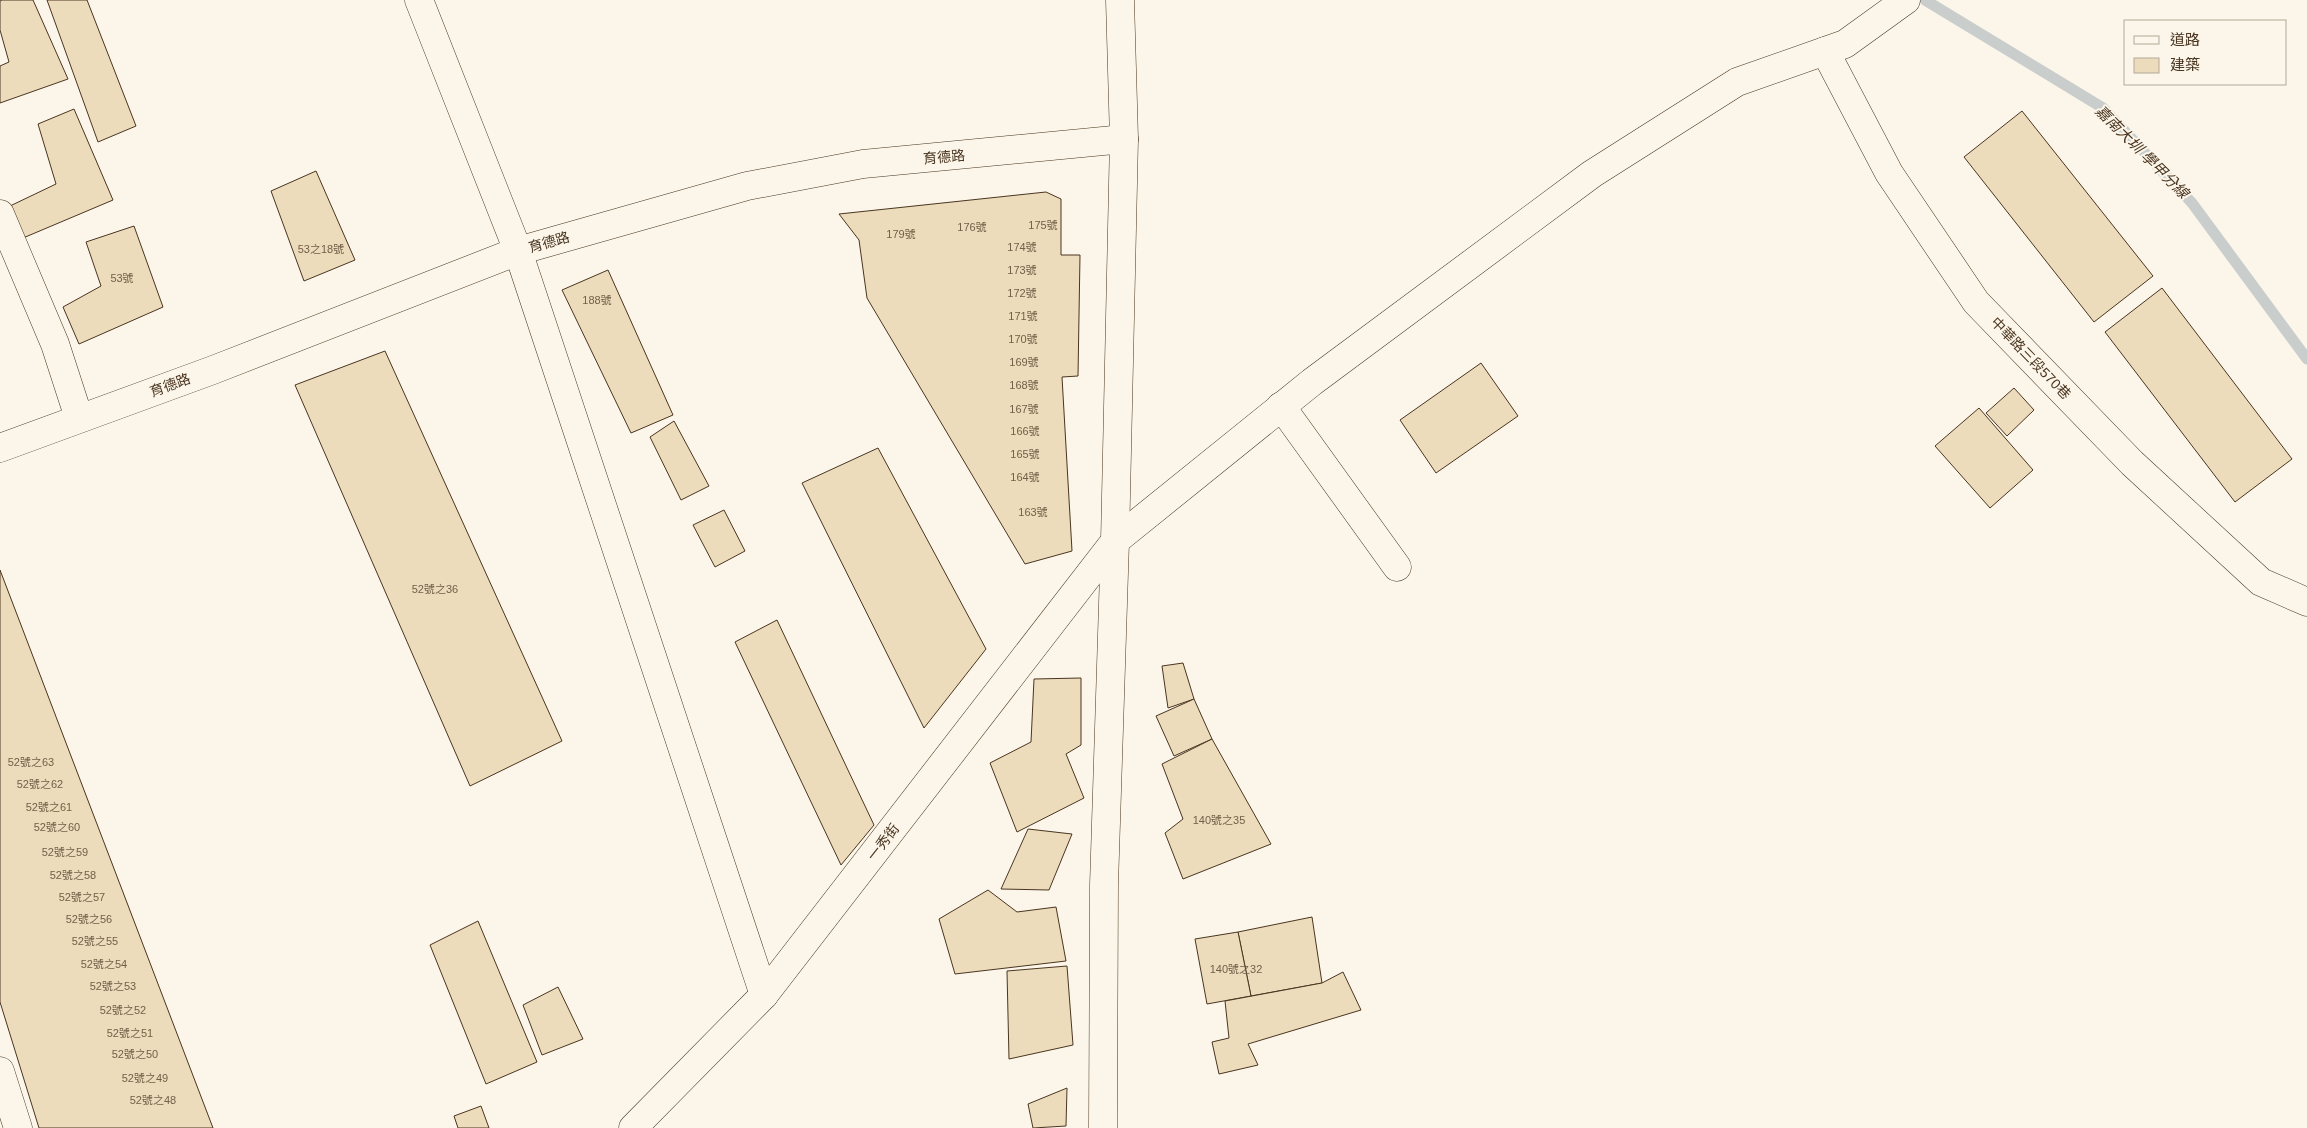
<svg xmlns="http://www.w3.org/2000/svg" width="2307" height="1128" viewBox="0 0 2307 1128" font-family="Helvetica,'Noto Sans TC',sans-serif">
<style>
.lines{fill:none;stroke-linecap:round;stroke-linejoin:round}
.stream{stroke:#c9cecd;stroke-width:11}
.building{fill:#ecdcbc;stroke:#4a3520}
.minor-casing{stroke:#4a3520;stroke-width:29}
.major-casing{stroke:#4a3520;stroke-width:29}
.minor{stroke:#fbf6e9;stroke-width:28}
.major{stroke:#fbf6e9;stroke-width:28}
.labels{text-anchor:middle;stroke-width:4;stroke-linejoin:round;paint-order:stroke}
.number-label{font-size:11px;fill:#725f47}
.street-label{font-size:14px;fill:#4a3520;stroke:#fbf6e9}
.water-label{font-size:15px;font-style:italic;fill:#4a3520;stroke:#fbf6e9}
</style>
<rect width="100%" height="100%" fill="#fbf6e9"/>
<g class="lines">
<polyline class="stream" points="1925,0 2103,108 2192,203 2307,359"/>
</g>
<g class="building">
<polygon points="2,0 33,0 68,79 0,103 0,66 9,62 0,30 0,1"/>
<polygon points="47,0 87,0 136,126 98,142"/>
<polygon points="74,109 113,200 23,238 10,206 56,184 38,124"/>
<polygon points="2022,111 2153,276 2094,322 1964,157"/>
<polygon points="316,171 355,260 304,281 271,191"/>
<polygon points="1046,192 1061,199 1061,255 1080,255 1078,376 1062,377 1072,551 1025,564 867,298 859,240 839,214"/>
<polygon points="134,226 163,307 79,344 63,307 101,286 86,242"/>
<polygon points="608,270 673,415 631,433 562,290"/>
<polygon points="2162,288 2292,459 2235,502 2105,332"/>
<polygon points="385,351 562,741 470,786 295,385"/>
<polygon points="1481,363 1518,416 1436,473 1400,420"/>
<polygon points="2014,388 2034,410 2007,436 1986,413"/>
<polygon points="1979,408 2033,470 1990,508 1935,446"/>
<polygon points="674,421 709,486 681,500 650,437"/>
<polygon points="878,448 986,649 924,728 802,483"/>
<polygon points="724,510 745,551 715,567 693,525"/>
<polygon points="0,570 213,1128 39,1128 0,1002"/>
<polygon points="777,620 874,825 841,865 735,642"/>
<polygon points="1183,663 1194,699 1168,708 1162,666"/>
<polygon points="1081,678 1081,745 1066,754 1084,798 1017,832 990,763 1031,742 1034,679"/>
<polygon points="1194,699 1212,739 1174,756 1156,716"/>
<polygon points="1212,739 1271,844 1183,879 1165,833 1183,819 1162,764"/>
<polygon points="1028,829 1072,834 1049,890 1001,889"/>
<polygon points="988,890 1017,912 1056,907 1066,961 955,974 939,919"/>
<polygon points="1312,917 1322,983 1251,996 1238,932"/>
<polygon points="478,921 537,1062 486,1084 430,945"/>
<polygon points="1238,932 1251,996 1207,1004 1195,939"/>
<polygon points="1067,966 1073,1045 1009,1059 1007,971"/>
<polygon points="1343,972 1361,1010 1248,1044 1258,1065 1219,1074 1212,1042 1229,1038 1225,1001 1322,983"/>
<polygon points="558,987 583,1039 542,1055 523,1005"/>
<polygon points="1067,1088 1066,1126 1033,1128 1028,1104"/>
<polygon points="481,1106 489,1128 458,1128 454,1116"/>
</g>
<g class="lines">
<g class="minor-casing">
<g id="minor">
<polyline points="419,0 518,251 764,995"/>
<polyline points="1825,51 1889,173 1976,302 2132,463 2261,582 2307,602"/>
<polyline points="0,214 55,344 79,418"/>
<polyline points="1281,406 1397,567"/>
<polyline points="0,448 213,370 518,251 747,186 863,164 1124,139"/>
<polyline points="0,1071 18,1128"/>
<polyline points="633,1128 764,995 1115,541 1312,382 1592,174 1737,82 1845,44 1906,0"/>
</g>
</g>
<g class="major-casing">
<polyline id="major" points="1103,1128 1104,885 1115,541 1124,139 1120,0"/>
</g>
<use href="#minor" class="minor"/>
<use href="#major" class="major"/>
</g>
<g class="labels">
<g class="number-label">
<text x="1043" y="229">175號</text>
<text x="972" y="231">176號</text>
<text x="901" y="238">179號</text>
<text x="1022" y="251">174號</text>
<text x="321" y="253">53之18號</text>
<text x="1022" y="274">173號</text>
<text x="122" y="282">53號</text>
<text x="1022" y="297">172號</text>
<text x="597" y="304">188號</text>
<text x="1023" y="320">171號</text>
<text x="1023" y="343">170號</text>
<text x="1024" y="366">169號</text>
<text x="1024" y="389">168號</text>
<text x="1024" y="413">167號</text>
<text x="1025" y="435">166號</text>
<text x="1025" y="458">165號</text>
<text x="1025" y="481">164號</text>
<text x="1033" y="516">163號</text>
<text x="435" y="593">52號之36</text>
<text x="31" y="766">52號之63</text>
<text x="40" y="788">52號之62</text>
<text x="49" y="811">52號之61</text>
<text x="1219" y="824">140號之35</text>
<text x="57" y="831">52號之60</text>
<text x="65" y="856">52號之59</text>
<text x="73" y="879">52號之58</text>
<text x="82" y="901">52號之57</text>
<text x="89" y="923">52號之56</text>
<text x="95" y="945">52號之55</text>
<text x="104" y="968">52號之54</text>
<text x="1236" y="973">140號之32</text>
<text x="113" y="990">52號之53</text>
<text x="123" y="1014">52號之52</text>
<text x="130" y="1037">52號之51</text>
<text x="135" y="1058">52號之50</text>
<text x="145" y="1082">52號之49</text>
<text x="153" y="1104">52號之48</text>
</g>
<g class="street-label">
<text transform="translate(944 157) rotate(-5)" y="5">育德路</text>
<text transform="translate(549 242) rotate(-16)" y="5">育德路</text>
<text transform="translate(2031 358) rotate(46)" y="5">中華路三段570巷</text>
<text transform="translate(170 385) rotate(-20)" y="5">育德路</text>
<text transform="translate(883 842) rotate(-52)" y="5">一秀街</text>
</g>
<g class="water-label">
<text transform="translate(2142 152) rotate(45)" y="5">嘉南大圳 學甲分線</text>
</g>
</g>
<rect x="2124" y="20" width="162" height="65" fill="#fbf6e9" stroke="#b4a999"/>
<rect x="2134" y="36" width="25" height="8" fill="#fbf6e9" stroke="#b4a999"/>
<text x="2170" y="45" font-size="15" fill="#4a3520">道路</text>
<rect x="2134" y="58" width="25" height="15" fill="#ecdcbc" stroke="#b4a999"/>
<text x="2170" y="70" font-size="15" fill="#4a3520">建築</text>
</svg>
